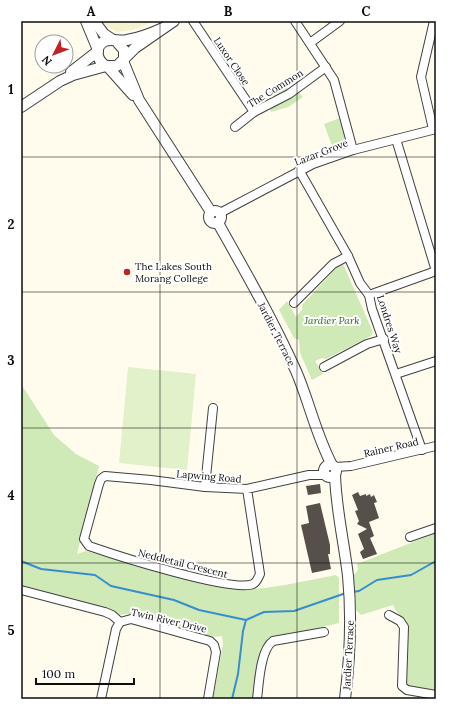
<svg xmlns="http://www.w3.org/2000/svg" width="457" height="720" viewBox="0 0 457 720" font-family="Lora,serif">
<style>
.farmland{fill:#f5f3ce}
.green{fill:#cfeab7}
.pitch{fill:#e1f1c9}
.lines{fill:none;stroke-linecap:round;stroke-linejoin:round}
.stream{stroke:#388ccf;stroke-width:2}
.building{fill:#564f4a}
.minor-casing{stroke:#404040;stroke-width:10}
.tertiary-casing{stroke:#404040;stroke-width:12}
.minor{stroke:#fff;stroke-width:8}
.tertiary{stroke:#fff;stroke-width:10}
.grid{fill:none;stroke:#0d0d0d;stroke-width:1;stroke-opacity:0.55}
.poi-dot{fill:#bf2425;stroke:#fff;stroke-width:1.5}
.labels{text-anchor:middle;stroke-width:4;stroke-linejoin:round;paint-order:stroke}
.street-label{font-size:10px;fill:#0d0d0d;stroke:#fff}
.poi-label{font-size:10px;fill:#0d0d0d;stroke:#fff;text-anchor:start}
.park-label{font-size:10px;font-style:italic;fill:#29661d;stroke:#fff}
.neatline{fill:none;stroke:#0d0d0d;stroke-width:1.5}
.grid-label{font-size:13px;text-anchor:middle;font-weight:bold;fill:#0d0d0d}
</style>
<rect width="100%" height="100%" fill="#fffcee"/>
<polygon class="farmland" points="103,21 155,21 133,30 117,32 106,26"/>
<g class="green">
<polygon points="281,86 286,88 296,89 303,97 288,107 271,112 268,104 271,98 269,92"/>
<polygon points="340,118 345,137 342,142 332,146 324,124"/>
<polygon points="340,264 343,264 373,332 371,336 326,359 322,358 315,361 323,374 312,380 300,353 299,340 294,338 279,310 287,301 296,317 302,310 302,305"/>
<path d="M 21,384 L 54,435 L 76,454 L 99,466 L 77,554 L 86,551 L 232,589 C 267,591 302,581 336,575 L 339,578 L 339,623 L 268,640 L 263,647 L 254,699 L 213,699 L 223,644 L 222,636 L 213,637 L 127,614 L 119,615 L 109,610 L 21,587 Z"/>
<polygon points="436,533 436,691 412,688 406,684 405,621 396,611 393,605 361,615 355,609 353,576 358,570 357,564"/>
</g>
<polygon class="pitch" points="128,367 196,374 187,470 119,463"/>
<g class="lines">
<g class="stream">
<polyline points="21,561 41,569 95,575 111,586 174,600 199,610 246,620"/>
<polyline points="353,592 359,591 377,580 411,575 436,561"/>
<polyline points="232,699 238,674 243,631 246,620 264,612 294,611 346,593"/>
</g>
</g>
<g class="building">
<polygon points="320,484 321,493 308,495 306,486"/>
<polygon points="358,492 360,496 366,494 366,496 370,494 371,497 374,495 377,502 374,503 379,518 369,522 374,536 370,538 377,554 363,559 360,552 364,549 358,534 367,529 357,524 359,521 355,511 358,510 352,495"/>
<polygon points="320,503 330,545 330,554 328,554 331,569 312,573 301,525 309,523 306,506"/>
</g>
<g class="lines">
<g class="minor-casing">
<g id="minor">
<polyline points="193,21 254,112"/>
<polyline points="295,21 334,80 353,150"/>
<polyline points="310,43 340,21"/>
<polyline points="235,127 254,112 289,94 326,67"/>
<polyline points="433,129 421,77 434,21"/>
<polyline points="396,139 436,271"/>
<polyline points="299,170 348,256 360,283 369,295 372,309 422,450"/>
<polyline points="220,213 313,164 353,150 436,129"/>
<polyline points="369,295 436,271"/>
<polyline points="294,303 333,264 348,256"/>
<polyline points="324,367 367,344 384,339"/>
<polyline points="396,374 436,361"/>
<polyline points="335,467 351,466 436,446"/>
<polyline points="205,487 213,408"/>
<path d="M 247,489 L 260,574 C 258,578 257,582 253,584 C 233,593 115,555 89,546 L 84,539 L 99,484 L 101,479 L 105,476 L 151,480 L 205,487 L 247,489 L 309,475 L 325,475"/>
<polyline points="410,537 436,528"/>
<polyline points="21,590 105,612 112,615 120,622 131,619 210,641 214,645 216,652 208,699"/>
<polyline points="389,615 400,621 404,627 402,686 407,690 436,695"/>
<polyline points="101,699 116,629 120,622"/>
<path d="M 257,699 C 259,684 260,650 273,641 L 324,632"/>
</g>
</g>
<g class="tertiary-casing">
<g id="tertiary">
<polyline points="86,21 98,50"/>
<polyline points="94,21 104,34 113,40"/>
<path d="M 116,41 L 124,50 L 124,59 L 117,66 L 106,66 C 97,61 93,47 105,41 C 112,38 120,42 127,40 C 139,38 152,33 163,28"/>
<polyline points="124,59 135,48 174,21"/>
<polyline points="123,61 139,100 211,212"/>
<polyline points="108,67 133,95"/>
<polyline points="71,72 98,51"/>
<polyline points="21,107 60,81 73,75 106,66"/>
<circle cx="215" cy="217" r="6"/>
<path d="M 218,223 C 245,271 273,320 296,371 C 309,401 316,435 332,465"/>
<circle cx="330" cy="471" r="6"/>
<path d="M 335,475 C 336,509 344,542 348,576 C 352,617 350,658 345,699"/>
</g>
</g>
<use href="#minor" class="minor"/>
<use href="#tertiary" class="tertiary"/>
</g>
<path class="grid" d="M 160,21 L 160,699M 297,21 L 297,699M 21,157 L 436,157M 21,292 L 436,292M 21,428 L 436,428M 21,563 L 436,563"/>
<circle class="poi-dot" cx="127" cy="272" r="4"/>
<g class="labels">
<g class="street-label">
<text transform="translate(232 61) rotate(56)" y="4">Luxor Close</text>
<text transform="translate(275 88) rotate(-32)" y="4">The Common</text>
<text transform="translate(321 152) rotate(-21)" y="4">Lazar Grove</text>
<text transform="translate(390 324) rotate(72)" y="4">Londres Way</text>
<text transform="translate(277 334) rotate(63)" y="4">Jardier Terrace</text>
<text transform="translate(391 447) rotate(-13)" y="4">Rainer Road</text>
<text transform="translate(209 476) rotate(5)" y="4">Lapwing Road</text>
<text transform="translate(183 563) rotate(14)" y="4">Neddletail Crescent</text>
<text transform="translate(169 620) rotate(13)" y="4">Twin River Drive</text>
<text transform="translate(348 655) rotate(-87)" y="4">Jardier Terrace</text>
</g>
<g class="poi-label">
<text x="135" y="270">The Lakes South<tspan x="135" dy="12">Morang College</tspan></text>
</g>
<g class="park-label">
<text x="332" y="324">Jardier Park</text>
</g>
</g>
<rect width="457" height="720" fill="none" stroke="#ffffff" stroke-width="44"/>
<g transform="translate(54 54) rotate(228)"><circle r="19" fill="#ffffff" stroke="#9e9e9e"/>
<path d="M0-3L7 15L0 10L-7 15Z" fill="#bf2425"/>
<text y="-6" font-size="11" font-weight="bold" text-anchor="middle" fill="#0d0d0d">N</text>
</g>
<path d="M36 678v6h98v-6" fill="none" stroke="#0d0d0d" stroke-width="2"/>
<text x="42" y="678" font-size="12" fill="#0d0d0d" stroke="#ffffff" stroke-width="3" paint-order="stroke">100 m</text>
<rect x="22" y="22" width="413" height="676" class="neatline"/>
<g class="grid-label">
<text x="91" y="16">A</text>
<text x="228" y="16">B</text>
<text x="366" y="16">C</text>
<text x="11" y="94">1</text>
<text x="11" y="229">2</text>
<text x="11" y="365">3</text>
<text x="11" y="500">4</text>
<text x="11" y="635">5</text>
</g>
</svg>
